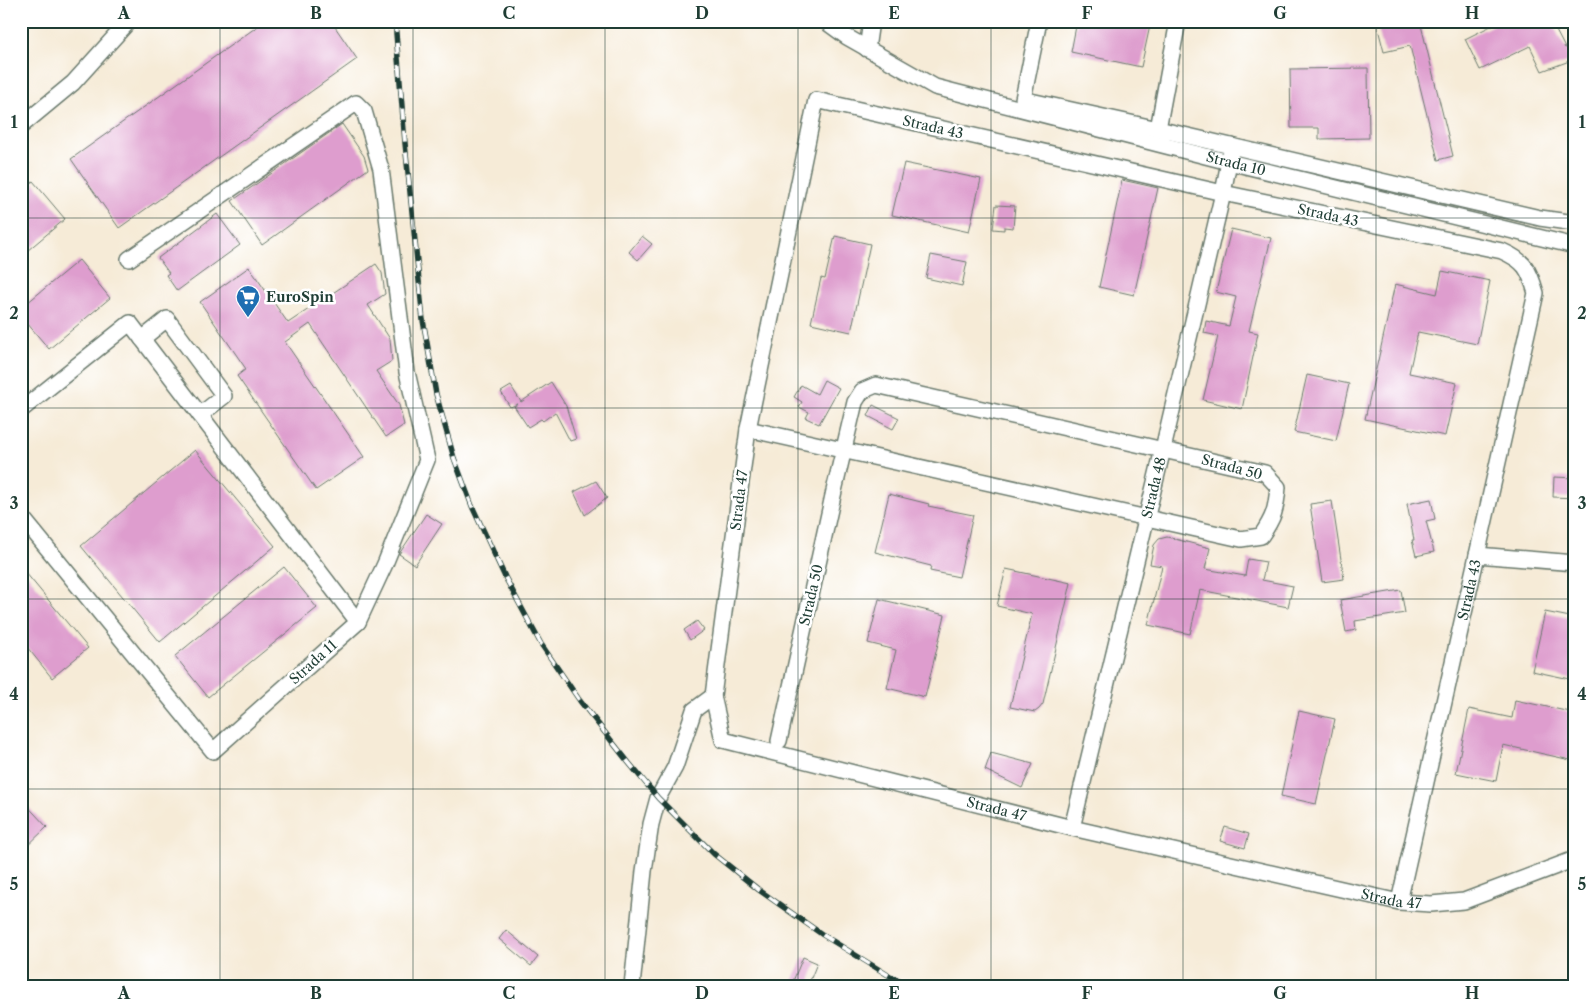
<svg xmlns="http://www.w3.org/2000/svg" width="1596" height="1007" viewBox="0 0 1596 1007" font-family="'Libre Caslon Text',serif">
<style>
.building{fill:#de9dce}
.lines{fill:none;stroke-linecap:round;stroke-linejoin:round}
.minor-casing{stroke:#6a7a6d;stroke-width:18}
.minor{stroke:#fff;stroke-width:15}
.rail-casing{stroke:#1f3d34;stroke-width:5.5}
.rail{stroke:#fff;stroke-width:4;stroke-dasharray:11;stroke-linecap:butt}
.grid{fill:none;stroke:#1f3d34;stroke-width:1;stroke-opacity:0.55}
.labels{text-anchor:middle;stroke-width:5;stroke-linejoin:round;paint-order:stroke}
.street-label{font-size:14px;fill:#1f3d34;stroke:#fff}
.poi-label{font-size:14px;font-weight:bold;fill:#1f3d34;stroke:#fff;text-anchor:start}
.neatline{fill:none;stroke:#1f3d34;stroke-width:2}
.grid-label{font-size:16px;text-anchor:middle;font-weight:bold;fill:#1f3d34}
</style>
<rect width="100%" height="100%" fill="#fff"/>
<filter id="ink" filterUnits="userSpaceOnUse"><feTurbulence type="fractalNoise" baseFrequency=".02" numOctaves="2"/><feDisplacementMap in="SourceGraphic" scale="10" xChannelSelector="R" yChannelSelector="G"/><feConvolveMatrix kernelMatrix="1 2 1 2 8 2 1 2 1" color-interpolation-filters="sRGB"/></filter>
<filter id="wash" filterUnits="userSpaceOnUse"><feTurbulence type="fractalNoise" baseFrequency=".0096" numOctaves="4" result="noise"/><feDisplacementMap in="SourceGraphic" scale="20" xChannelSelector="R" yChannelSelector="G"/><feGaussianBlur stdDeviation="1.12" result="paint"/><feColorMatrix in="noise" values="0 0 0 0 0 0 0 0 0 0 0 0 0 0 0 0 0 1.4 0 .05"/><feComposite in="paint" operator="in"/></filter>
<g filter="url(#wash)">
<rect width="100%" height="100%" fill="#f6ebd7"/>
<g id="blocks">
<g class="building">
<polygon points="265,21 331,21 357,59 119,228 71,159"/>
<polygon points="1077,21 1151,21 1141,67 1071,52"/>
<polygon points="1376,21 1395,21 1395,24 1407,21 1420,21 1453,156 1438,160 1410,46 1384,52"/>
<polygon points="1501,21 1551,21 1565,48 1575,45 1575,59 1542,71 1530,46 1480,70 1465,39"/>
<polygon points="1368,68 1369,138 1319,139 1319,128 1291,128 1290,69"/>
<polygon points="342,124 364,156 368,169 262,245 232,201"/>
<polygon points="904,163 981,179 969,232 892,215"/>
<polygon points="1122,180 1158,188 1134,295 1099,287"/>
<polygon points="33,181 65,219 21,256 21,190"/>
<polygon points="996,205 1015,206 1013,228 1004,227 1004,230 993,229"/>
<polygon points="217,214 240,245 177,291 166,275 169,273 158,258"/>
<polygon points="1231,229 1271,238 1249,331 1258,333 1242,409 1203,400 1218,336 1204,333 1206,321 1229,326 1236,297 1216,292"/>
<polygon points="642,236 652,244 638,260 629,252"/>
<polygon points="835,236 870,244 851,332 811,323 821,278 825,279"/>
<polygon points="931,255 967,262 962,286 926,278"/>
<polygon points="79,260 110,298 49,349 21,316 21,308"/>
<polygon points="376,264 382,273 385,294 368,305 390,339 392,361 376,371 399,405 404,425 386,437 310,324 285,342 364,457 316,490 237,376 246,369 200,302 249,267 288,323"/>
<polygon points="1442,271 1490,281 1477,344 1418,332 1409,373 1457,383 1445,436 1365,419 1395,284 1437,294"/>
<polygon points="1307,375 1349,384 1336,441 1294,432"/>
<polygon points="824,380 839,388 819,424 806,418 809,412 799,407 802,402 794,397 801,385 817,394"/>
<polygon points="551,382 566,406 576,439 570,441 555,412 543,421 541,419 528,427 514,406 518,404 510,407 501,392 511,386 521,402"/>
<polygon points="873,405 899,418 893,429 868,416"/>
<polygon points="195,450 275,546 160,642 81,546"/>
<polygon points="1554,477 1575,478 1575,498 1553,497"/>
<polygon points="596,481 607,498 585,515 574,492"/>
<polygon points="889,494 929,504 928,506 973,515 959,577 930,571 931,566 875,552"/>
<polygon points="1431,499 1435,519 1426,521 1434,552 1416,556 1412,540 1414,540 1407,504"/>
<polygon points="1332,501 1344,579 1322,582 1310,504"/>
<polygon points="426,514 442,524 415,565 399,554"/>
<polygon points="1167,537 1210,548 1205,569 1245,576 1248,559 1266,562 1262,580 1293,586 1288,607 1200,590 1190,634 1148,625 1162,566 1150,564 1154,545 1159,539"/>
<polygon points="21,567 88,648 52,678 27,647 21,652"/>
<polygon points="284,567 317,608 208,697 175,656"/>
<polygon points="1006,569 1071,583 1043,704 1039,709 1035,712 1010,707 1032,614 997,606"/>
<polygon points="1401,590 1405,613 1355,621 1356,630 1346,632 1340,600"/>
<polygon points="879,599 945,615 925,697 887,688 896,650 868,643"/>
<polygon points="1545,612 1575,618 1575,680 1532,671"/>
<polygon points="697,621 704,630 690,640 684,630"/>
<polygon points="1515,700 1575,713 1575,761 1503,745 1496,781 1456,773 1469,709 1512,718"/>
<polygon points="1299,711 1335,719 1316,804 1281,796"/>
<polygon points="991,753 1033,764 1022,788 985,770"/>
<polygon points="21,799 47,827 21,852"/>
<polygon points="1225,827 1249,834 1245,848 1220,841"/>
<polygon points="506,930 538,957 531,966 499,939"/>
<polygon points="803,957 817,963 808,986 791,986"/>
</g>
</g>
</g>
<g filter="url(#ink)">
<use href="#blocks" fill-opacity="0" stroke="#6a7a6d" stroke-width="1"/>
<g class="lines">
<g class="minor-casing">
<g id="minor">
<path id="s1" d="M 825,21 L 847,37 L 935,87 L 1229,162 L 1575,246"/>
<polyline points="867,49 871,21"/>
<polyline points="1023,99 1039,21"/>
<polyline points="1026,100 1158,129 1540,218 1575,223"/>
<polyline points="21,126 73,83 129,21"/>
<polyline points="1158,129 1178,21"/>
<polyline points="129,259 356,103 364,111 381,169 407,372 427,460 385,564 358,622"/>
<polyline points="142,339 167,319 224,396 200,415"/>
<polyline points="21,410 130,323 358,622 213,751 21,516"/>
<path d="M 748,429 L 1241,539 L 1261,536 C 1274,517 1276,510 1278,487 L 1265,473 L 876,385 L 862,391 L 855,402 L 834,491 L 779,741"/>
<polyline points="1477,555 1575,563"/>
<path id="s2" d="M 1072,828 L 1163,449 L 1223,193 L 1232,146"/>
<path id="s3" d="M 1399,902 L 1536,293 C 1529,269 1525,261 1502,251 L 1223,193 L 816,100 L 748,429 L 713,696 L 723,740 L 1072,828 L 1399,902 L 1431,904 L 1464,901 L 1575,859"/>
<polyline points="632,986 644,871 651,824 658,798 675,767 694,710 713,696"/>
</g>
</g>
<use href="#minor" class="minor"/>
<g class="rail-casing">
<polyline id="rail" points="395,21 405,143 423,320 436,394 454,458 472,506 505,577 541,644 580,701 629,763 658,798 714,854 759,890 823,935 888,975 912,986"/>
</g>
<use href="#rail" class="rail"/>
</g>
</g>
<path class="grid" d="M 220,21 L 220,986M 413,21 L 413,986M 605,21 L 605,986M 798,21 L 798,986M 991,21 L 991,986M 1183,21 L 1183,986M 1376,21 L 1376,986M 21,218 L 1575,218M 21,408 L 1575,408M 21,599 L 1575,599M 21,789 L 1575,789"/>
<defs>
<g id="supermarket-pin" transform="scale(1.25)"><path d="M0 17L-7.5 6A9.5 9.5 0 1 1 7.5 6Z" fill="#1f6fb2" stroke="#fff"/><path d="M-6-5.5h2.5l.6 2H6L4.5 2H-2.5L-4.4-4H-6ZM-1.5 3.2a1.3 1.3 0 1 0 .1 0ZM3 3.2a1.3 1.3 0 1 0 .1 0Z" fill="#fff"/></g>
</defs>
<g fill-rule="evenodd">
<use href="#supermarket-pin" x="248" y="297"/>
</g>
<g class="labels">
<g class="street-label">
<text transform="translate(933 127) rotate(13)" y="5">Strada 43</text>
<text dy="5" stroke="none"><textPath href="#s1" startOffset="439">Strada 10</textPath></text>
<text transform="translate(1328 215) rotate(12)" y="5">Strada 43</text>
<text transform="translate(1232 467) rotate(15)" y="5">Strada 50</text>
<text dy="5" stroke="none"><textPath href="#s2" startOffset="350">Strada 48</textPath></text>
<text transform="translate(739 500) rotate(-83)" y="5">Strada 47</text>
<text dy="5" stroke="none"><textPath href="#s3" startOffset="320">Strada 43</textPath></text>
<text transform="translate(811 595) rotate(-77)" y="5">Strada 50</text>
<text transform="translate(313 662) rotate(-42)" y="5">Strada 11</text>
<text dy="5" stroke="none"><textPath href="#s3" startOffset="2316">Strada 47</textPath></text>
<text dy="5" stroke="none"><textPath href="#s3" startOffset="2721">Strada 47</textPath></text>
</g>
<g class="poi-label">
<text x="266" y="302">EuroSpin</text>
</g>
</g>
<rect width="1596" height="1007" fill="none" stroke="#fff" stroke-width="55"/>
<rect x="28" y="28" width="1540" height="952" class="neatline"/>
<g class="grid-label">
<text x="124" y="19">A</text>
<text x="316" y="19">B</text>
<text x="509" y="19">C</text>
<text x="702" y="19">D</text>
<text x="894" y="19">E</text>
<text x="1087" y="19">F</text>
<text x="1280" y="19">G</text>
<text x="1472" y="19">H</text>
<text x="14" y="128">1</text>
<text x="1582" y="128">1</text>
<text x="14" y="319">2</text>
<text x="1582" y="319">2</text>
<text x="14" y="509">3</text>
<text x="1582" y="509">3</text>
<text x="14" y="700">4</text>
<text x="1582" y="700">4</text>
<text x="14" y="890">5</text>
<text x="1582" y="890">5</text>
<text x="124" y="999">A</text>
<text x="316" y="999">B</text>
<text x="509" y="999">C</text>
<text x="702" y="999">D</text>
<text x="894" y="999">E</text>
<text x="1087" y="999">F</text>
<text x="1280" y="999">G</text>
<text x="1472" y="999">H</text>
</g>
</svg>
